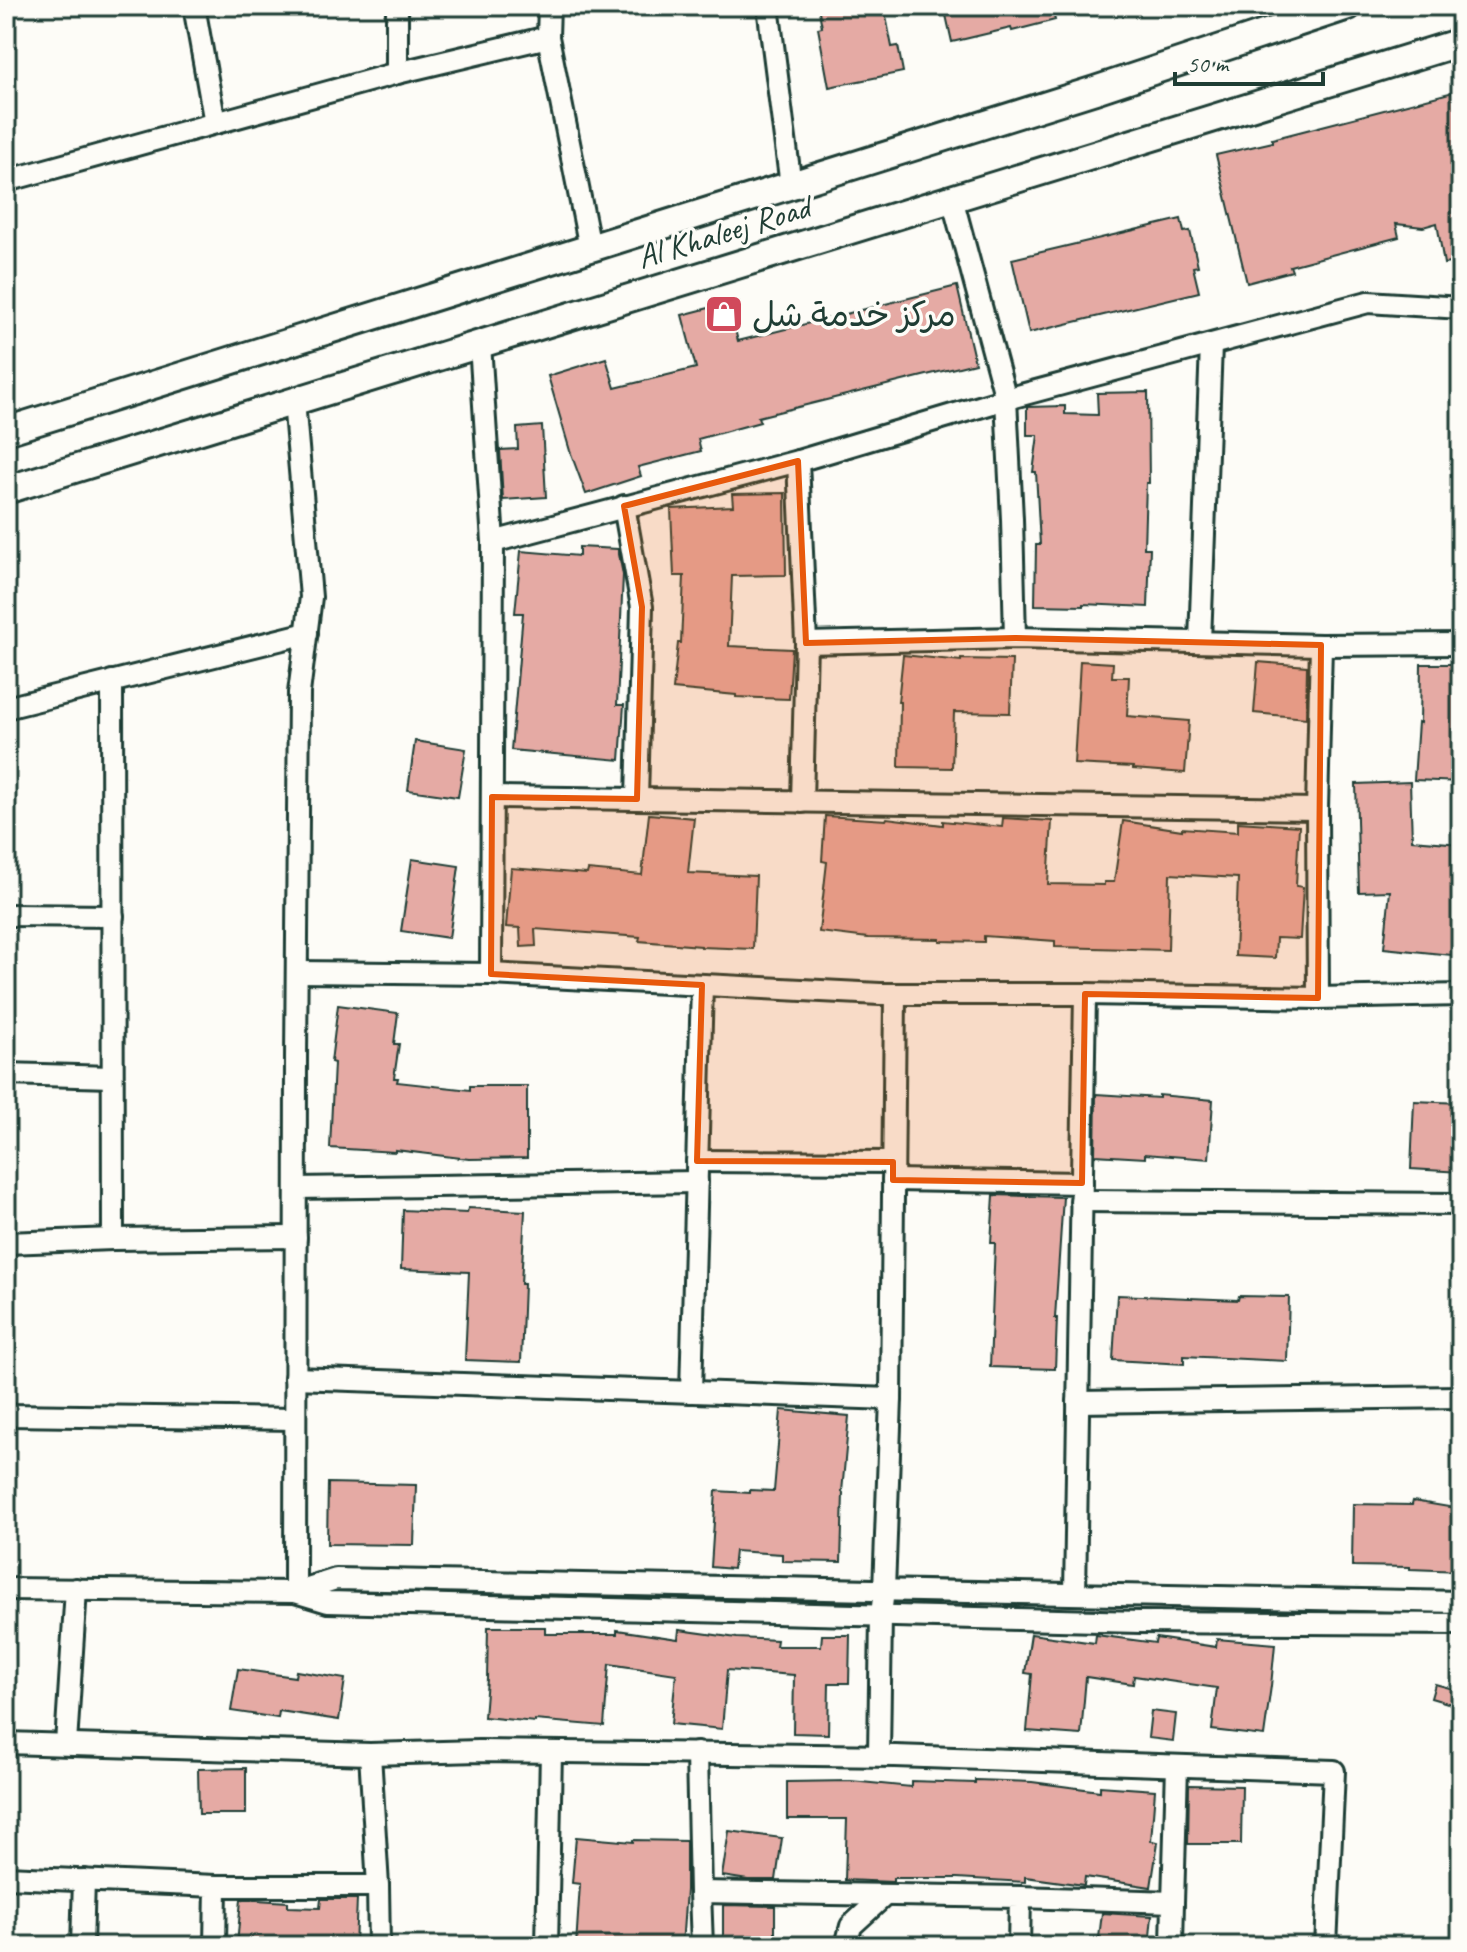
<svg xmlns="http://www.w3.org/2000/svg" width="1467" height="1952" viewBox="0 0 1467 1952" font-family="Caveat,'Playpen Sans Arabic',sans-serif">
<style>
.building{fill:#e5aaa4;stroke:#1f3d34;stroke-width:2}
.lines{fill:none;stroke-linecap:round;stroke-linejoin:round}
.minor-casing{stroke:#1f3d34;stroke-width:26}
.major-casing{stroke:#1f3d34;stroke-width:32}
.minor{stroke:#fdfcf7;stroke-width:20}
.major{stroke:#fdfcf7;stroke-width:26}
.marked{fill:#e8590c;fill-opacity:0.2;stroke:#e8590c;stroke-width:6;stroke-linejoin:round}
.labels{text-anchor:middle;stroke-width:7;stroke-linejoin:round;paint-order:stroke}
.street-label{font-size:34px;fill:#1f3d34;stroke:#fdfcf7}
.poi-label{font-size:34px;fill:#1f3d34;stroke:#fdfcf7;text-anchor:start}
</style>
<rect width="100%" height="100%" fill="#fdfcf7"/>
<filter id="ink" filterUnits="userSpaceOnUse"><feTurbulence type="fractalNoise" baseFrequency=".0125" numOctaves="2"/><feDisplacementMap in="SourceGraphic" scale="16" xChannelSelector="R" yChannelSelector="G"/><feConvolveMatrix kernelMatrix="1 2 1 2 8 2 1 2 1" color-interpolation-filters="sRGB"/></filter>
<g filter="url(#ink)">
<g class="building">
<polygon points="818,6 884,6 892,47 898,46 903,72 829,87 818,28 822,27"/>
<polygon points="944,6 1051,6 1055,20 1012,31 1011,28 952,42"/>
<polygon points="1461,90 1461,261 1444,264 1437,223 1423,227 1396,224 1399,237 1290,266 1292,271 1247,283 1216,155 1273,142 1272,139"/>
<polygon points="1181,219 1184,232 1190,231 1198,266 1193,267 1199,292 1029,333 1012,259"/>
<polygon points="957,286 975,363 758,417 760,422 698,439 701,451 638,467 641,476 586,494 570,451 548,376 606,358 615,388 696,368 682,315 728,303 738,341"/>
<polygon points="1148,392 1149,483 1146,483 1144,548 1150,548 1148,607 1083,604 1083,606 1035,605 1036,545 1040,545 1036,472 1033,472 1038,435 1027,435 1027,407 1065,406 1065,414 1098,415 1097,393"/>
<polygon points="542,426 546,497 503,500 500,450 518,449 517,428"/>
<polygon points="785,493 786,575 732,576 729,646 792,649 789,699 736,697 736,695 673,689 678,643 681,643 684,576 674,576 671,509 733,506 732,494"/>
<polygon points="579,547 618,549 623,575 617,705 624,705 620,760 511,750 523,613 515,613 521,551 579,556"/>
<polygon points="903,655 961,661 961,659 1012,660 1010,713 954,712 952,768 899,767 900,702 898,702"/>
<polygon points="1080,661 1113,663 1112,677 1129,677 1127,716 1189,721 1185,773 1133,769 1133,767 1074,764"/>
<polygon points="1258,662 1307,666 1306,718 1254,713"/>
<polygon points="1421,664 1461,664 1461,782 1414,780 1418,722 1420,723"/>
<polygon points="415,741 466,749 458,797 408,790"/>
<polygon points="1410,782 1412,840 1461,844 1461,956 1384,948 1390,891 1359,892 1356,784"/>
<polygon points="649,814 694,818 688,873 756,876 753,949 701,947 701,946 639,941 640,937 535,929 536,946 521,947 520,928 506,927 511,868 587,874 588,870 642,875"/>
<polygon points="825,816 886,820 887,818 943,825 943,821 1002,827 1003,818 1052,821 1048,884 1104,885 1104,882 1114,882 1123,821 1182,830 1182,828 1238,832 1238,822 1299,826 1296,886 1303,887 1300,939 1276,938 1275,958 1235,956 1238,878 1170,874 1168,950 1055,947 1055,941 984,936 984,942 940,941 940,939 868,938 819,932 827,862 822,861"/>
<polygon points="412,859 459,866 449,938 401,931"/>
<polygon points="338,1005 398,1013 394,1044 399,1044 394,1078 398,1078 397,1082 470,1090 470,1086 527,1086 527,1158 469,1159 395,1150 395,1152 330,1148 334,1063 331,1062"/>
<polygon points="1096,1094 1159,1098 1159,1095 1213,1100 1209,1159 1145,1154 1145,1158 1095,1155"/>
<polygon points="1414,1101 1461,1103 1461,1172 1411,1169"/>
<polygon points="994,1195 1063,1197 1055,1318 1057,1318 1055,1369 990,1367 995,1243 991,1243"/>
<polygon points="468,1208 525,1211 521,1284 524,1284 521,1362 465,1360 469,1272 401,1269 403,1210 467,1213"/>
<polygon points="1117,1295 1238,1300 1239,1296 1289,1297 1287,1361 1184,1356 1184,1364 1113,1360"/>
<polygon points="781,1410 849,1416 842,1492 843,1493 841,1562 782,1561 782,1554 735,1551 733,1569 711,1567 716,1491 750,1493 750,1490 774,1491"/>
<polygon points="328,1483 416,1485 414,1545 327,1544"/>
<polygon points="1413,1501 1461,1509 1458,1538 1461,1539 1461,1571 1410,1569 1410,1567 1352,1566 1353,1504 1412,1505"/>
<polygon points="488,1627 545,1627 545,1634 617,1634 617,1630 678,1639 679,1630 737,1638 777,1640 776,1646 821,1646 822,1635 850,1635 849,1683 829,1683 828,1734 793,1733 794,1675 727,1670 722,1729 671,1724 676,1674 609,1664 604,1726 535,1720 535,1722 484,1717 487,1679"/>
<polygon points="1031,1634 1095,1643 1096,1635 1155,1643 1156,1638 1216,1647 1217,1639 1275,1644 1271,1686 1264,1736 1212,1730 1217,1688 1134,1676 1133,1684 1086,1677 1081,1735 1027,1731 1032,1674 1025,1673"/>
<polygon points="238,1669 295,1677 296,1671 345,1679 339,1720 279,1711 278,1718 231,1711"/>
<polygon points="1435,1684 1461,1691 1461,1707 1431,1698"/>
<polygon points="1151,1711 1176,1714 1173,1741 1148,1738"/>
<polygon points="246,1768 246,1814 199,1814 198,1769"/>
<polygon points="975,1780 1032,1782 1100,1791 1100,1786 1155,1790 1151,1841 1158,1842 1151,1887 1085,1877 1084,1885 1025,1877 1025,1882 957,1878 893,1878 893,1882 845,1880 847,1819 787,1819 787,1782 851,1781 911,1787 911,1781 975,1783"/>
<polygon points="1189,1785 1242,1786 1241,1844 1188,1844"/>
<polygon points="729,1831 782,1838 776,1880 748,1880 722,1876"/>
<polygon points="576,1837 633,1842 633,1840 686,1841 686,1890 682,1946 576,1946 580,1884 572,1883"/>
<polygon points="241,1899 288,1902 288,1907 320,1908 321,1899 357,1899 355,1946 285,1943 285,1946 237,1946"/>
<polygon points="723,1905 775,1906 775,1946 723,1946"/>
<polygon points="1102,1913 1152,1916 1149,1946 1098,1946"/>
</g>
<g class="lines">
<g class="minor-casing">
<g id="minor">
<polyline points="194,6 215,123"/>
<polyline points="549,6 548,37 590,248"/>
<polyline points="768,6 791,186"/>
<polyline points="397,73 397,6"/>
<polyline points="6,181 397,73 548,37"/>
<polyline points="952,198 1006,399 1012,519 1015,638"/>
<polyline points="480,344 493,542 491,974"/>
<polyline points="294,401 311,597 299,693 296,1058 295,1592"/>
<polyline points="798,461 806,643 802,802"/>
<polyline points="624,506 642,607 637,799"/>
<polyline points="493,542 798,461 1006,399 1368,302 1461,308"/>
<polyline points="1200,641 1211,345"/>
<polyline points="806,643 1015,638 1321,645 1461,644"/>
<polyline points="112,681 113,1239"/>
<polyline points="6,708 307,633"/>
<polyline points="492,797 1317,809"/>
<polyline points="6,915 113,916"/>
<polyline points="297,972 491,974 880,994 1085,994 1318,998 1461,995"/>
<polyline points="1318,998 1317,809 1321,645"/>
<polyline points="6,1074 112,1077"/>
<polyline points="697,1161 893,1162"/>
<polyline points="893,1180 1082,1183"/>
<polyline points="296,1188 697,1182"/>
<polyline points="1081,1201 1461,1204"/>
<polyline points="6,1243 113,1239 296,1237"/>
<polyline points="295,1378 891,1399 895,994"/>
<polyline points="691,1392 702,985"/>
<polyline points="1078,1402 1461,1397"/>
<polyline points="6,1415 295,1419"/>
<polyline points="6,1589 295,1592 328,1602 1140,1622 1461,1624"/>
<polyline points="295,1592 336,1579 1461,1602"/>
<polyline points="1075,1594 1085,994"/>
<polyline points="6,1743 370,1754 479,1751 895,1756 1334,1771 1326,1946"/>
<polyline points="66,1744 76,1589"/>
<polyline points="697,1753 700,1892"/>
<polyline points="370,1754 378,1886 379,1946"/>
<polyline points="879,1755 881,1615 884,1590 891,1399"/>
<polyline points="6,1877 216,1886 215,1946"/>
<polyline points="216,1886 378,1886"/>
<polyline points="1020,1897 1173,1902 1172,1946"/>
<polyline points="1173,1902 1177,1766"/>
<polyline points="82,1946 84,1880"/>
<polyline points="547,1946 551,1752"/>
<polyline points="702,1946 700,1892 1020,1897 1019,1946"/>
<polyline points="846,1946 851,1926 885,1895"/>
</g>
</g>
<g class="major-casing">
<g id="major">
<polyline points="6,431 1095,90 1348,6"/>
<polyline points="6,490 1461,42"/>
</g>
</g>
<use href="#minor" class="minor"/>
<use href="#major" class="major"/>
</g>
</g>
<path class="marked" d="M 798,461 L 806,643 L 1015,638 L 1321,645 L 1318,998 L 1085,994 L 1082,1183 L 893,1180 L 893,1162 L 697,1161 L 702,985 L 491,974 L 492,797 L 637,799 L 642,607 L 624,506 Z"/>
<defs>
<g id="shop-square" transform="scale(2)"><rect x="-9" y="-9" width="18" height="18" rx="4" fill="#d1495b" stroke="#fdfcf7"/><path d="M-5-2.5h2.3a2.7 3.5 0 0 1 5.4 0H5L5.5 6h-11ZM-1.5-2.5h3a1.5 2.3 0 0 0-3 0Z" fill="#fff"/></g>
</defs>
<g fill-rule="evenodd">
<use href="#shop-square" x="724" y="314"/>
</g>
<g class="labels">
<g class="street-label">
<text transform="translate(723 231) rotate(-17)" y="12">Al Khaleej Road</text>
</g>
<g class="poi-label">
<text x="752" y="326">مركز خدمة شل</text>
</g>
</g>
<rect width="1467" height="1952" fill="none" stroke="#fdfcf7" stroke-width="32"/>
<rect x="16" y="16" width="1435" height="1920" fill="none" stroke="#1f3d34" stroke-width="3" filter="url(#ink)"/>
<path d="M1175 72v12h148v-12" fill="none" stroke="#1f3d34" stroke-width="4"/>
<text x="1187" y="72" font-size="24" fill="#1f3d34" stroke="#fdfcf7" stroke-width="6" paint-order="stroke">50 m</text>
</svg>
